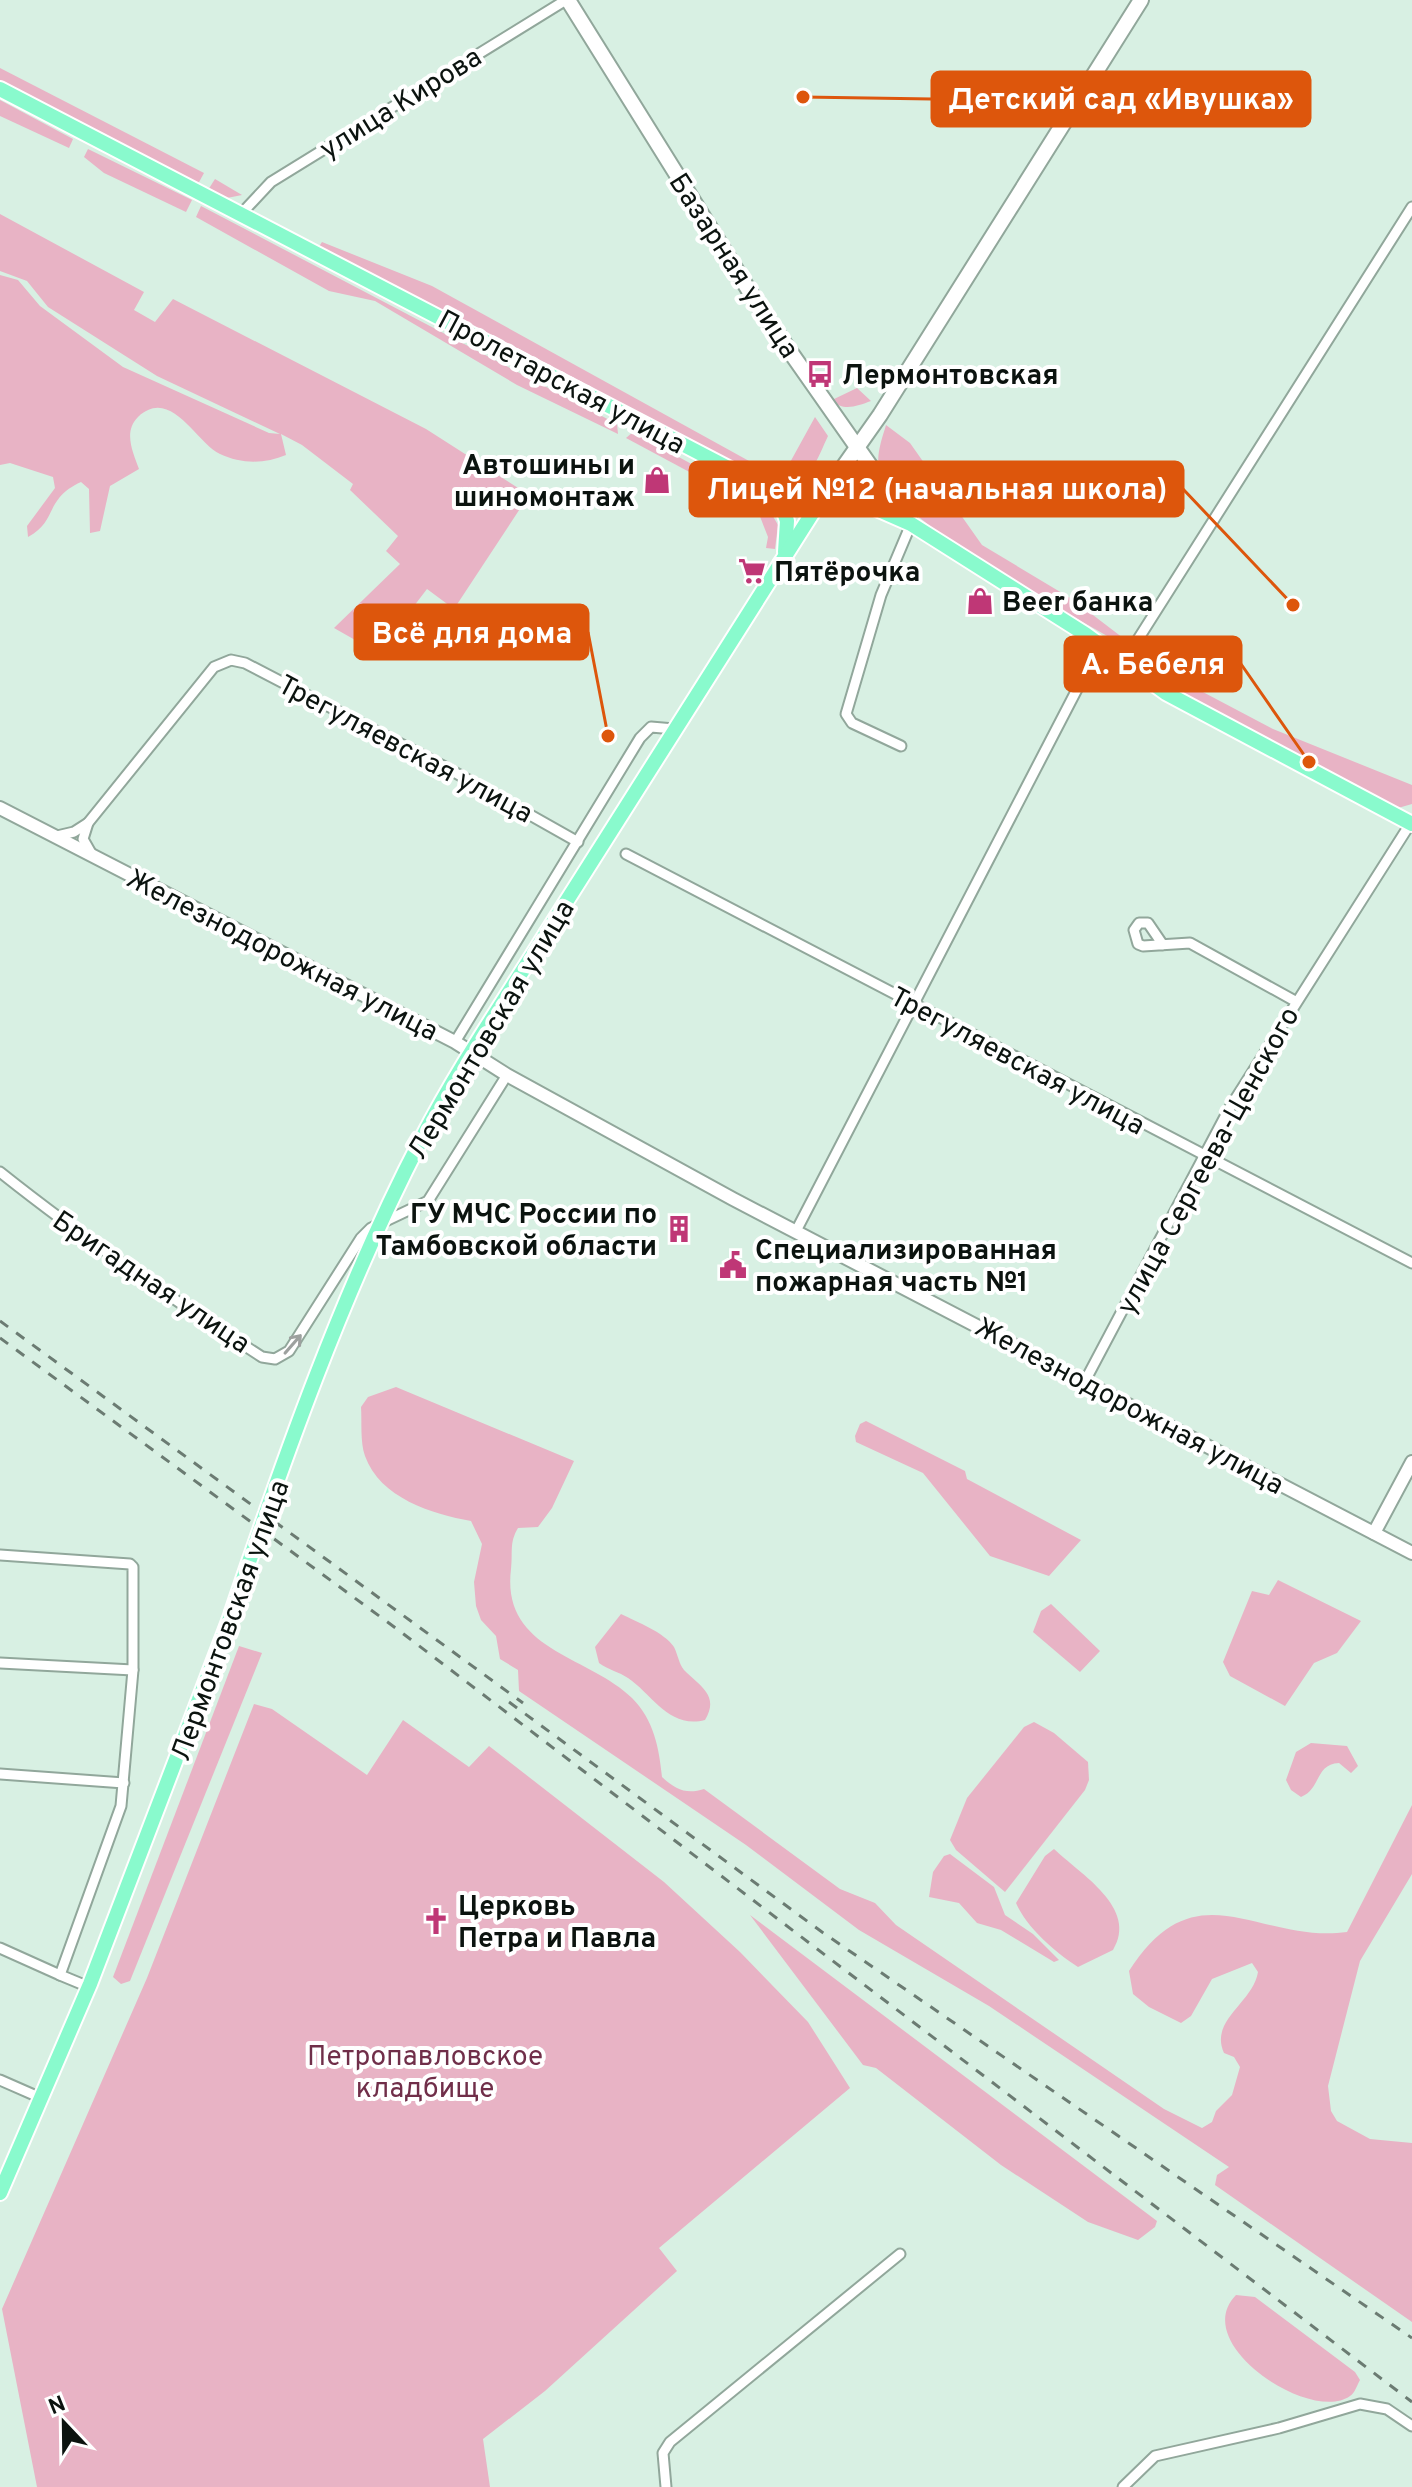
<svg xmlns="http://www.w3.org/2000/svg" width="1412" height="2487" viewBox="0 0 1412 2487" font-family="Overpass,sans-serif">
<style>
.green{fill:#e8b3c5}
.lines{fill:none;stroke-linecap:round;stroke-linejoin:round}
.minor-casing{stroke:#91a79b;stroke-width:13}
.tertiary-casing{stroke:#91a79b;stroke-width:16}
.secondary-casing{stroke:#91a79b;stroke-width:18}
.primary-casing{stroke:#fff;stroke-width:18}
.minor{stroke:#fff;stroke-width:9}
.tertiary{stroke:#fff;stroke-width:12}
.secondary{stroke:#fff;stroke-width:14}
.primary{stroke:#89facd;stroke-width:14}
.rail{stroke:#6b7b72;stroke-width:3;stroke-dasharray:10 10;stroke-linecap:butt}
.primary-bridge-casing{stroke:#fff;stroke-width:18;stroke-linecap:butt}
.primary-bridge{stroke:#89facd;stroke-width:14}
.oneway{stroke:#9da19f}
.labels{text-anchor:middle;stroke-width:8;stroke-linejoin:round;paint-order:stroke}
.street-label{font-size:28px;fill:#0b130f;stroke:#fff}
.poi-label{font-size:28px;font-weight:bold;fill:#0b130f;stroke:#fff;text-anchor:start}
.park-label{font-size:28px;fill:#702e49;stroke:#fff}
.leader{fill:none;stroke:#dd560c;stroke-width:3}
.callout-dot{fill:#dd560c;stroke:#fff;stroke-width:3}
.callout{fill:#dd560c;stroke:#dd560c;stroke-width:3}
.callout-label{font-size:30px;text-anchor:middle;font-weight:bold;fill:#fff}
</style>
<rect width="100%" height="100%" fill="#d8f0e3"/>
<g class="green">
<polygon points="0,68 204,173 198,184 0,80"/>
<polygon points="0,100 73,139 69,148 0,116"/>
<polygon points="88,149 192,200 186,212 104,173 84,157"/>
<polygon points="215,179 242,195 227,198 208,190"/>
<polygon points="201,206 617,424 618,434 517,385 375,301 329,291 196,217"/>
<path d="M 0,214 L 144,292 L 134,310 L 155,322 L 173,299 L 426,429 L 529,495 L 454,609 L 427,589 L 378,653 L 334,628 L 400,564 L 386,551 L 398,536 L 350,490 L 353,484 L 302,445 L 281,434 L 286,455 C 265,464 241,464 220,454 C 196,443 171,386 138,417 C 123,432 133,452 139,469 L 110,486 L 100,531 L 90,533 L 89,489 L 81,482 C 44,499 58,521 28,537 L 27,526 L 55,488 L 53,477 L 10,463 L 0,465 L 0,275 L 18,280 L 40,306 L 123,367 L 269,433 L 280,434 L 157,376 L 48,307 L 27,281 L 0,271 Z"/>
<polygon points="322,242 432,286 778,477 773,484 318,248"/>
<path d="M 857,388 L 871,401 C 857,406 843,412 832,400 Z"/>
<path d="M 815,417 L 828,436 C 818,457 806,495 777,486 Z"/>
<path d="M 886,425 L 910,443 L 982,545 L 1072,599 L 1127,641 L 1111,638 C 1058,608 903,525 881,474 C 874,459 882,439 886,425 Z"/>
<polygon points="633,432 697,467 695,475 626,438"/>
<polygon points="766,504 778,525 775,549 766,548 768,537 759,514"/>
<polygon points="1136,652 1165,672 1273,729 1412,785 1412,804 1398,808 1159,683 1135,661"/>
<path d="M 396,1387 L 574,1461 L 552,1508 L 538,1527 L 518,1528 C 509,1543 513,1552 511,1569 C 501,1651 588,1655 632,1698 C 654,1720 659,1748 662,1777 C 675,1789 686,1795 704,1789 L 840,1889 L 875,1903 L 896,1925 L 1164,2109 L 1202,2128 L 1212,2122 L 1216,2111 L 1232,2095 L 1240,2067 L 1234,2057 L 1224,2053 C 1209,2020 1253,2003 1258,1972 L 1252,1963 L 1212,1979 L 1191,2016 L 1181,2023 L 1149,2007 L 1133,1994 L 1129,1971 C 1197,1865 1257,1944 1347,1932 L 1412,1805 L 1412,1874 L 1360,1961 L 1328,2086 L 1331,2111 L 1337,2121 L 1370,2139 L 1412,2143 L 1412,2322 L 1215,2185 L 1217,2175 L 1229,2167 L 989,2006 L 859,1930 L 746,1845 L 519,1691 L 518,1670 L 500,1659 L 496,1636 L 481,1620 L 476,1606 L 474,1582 L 482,1544 L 471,1521 C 432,1514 380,1498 365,1456 C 360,1442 362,1422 361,1407 L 368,1397 Z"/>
<polygon points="866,1421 965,1471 967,1479 1081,1540 1049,1576 990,1556 923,1473 856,1442 855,1436 860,1424"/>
<polygon points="1278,1580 1361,1621 1337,1653 1314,1663 1285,1706 1230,1676 1223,1662 1252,1591 1269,1595"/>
<polygon points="1051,1604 1100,1651 1080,1672 1033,1632 1041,1611"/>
<path d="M 621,1614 C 637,1622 664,1632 674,1647 C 678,1655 679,1664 684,1670 C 700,1686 720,1696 705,1720 C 669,1729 653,1695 628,1678 C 619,1672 609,1670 599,1663 L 595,1647 Z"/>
<polygon points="239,1646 262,1653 130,1981 121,1984 113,1977"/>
<polygon points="254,1704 272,1709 367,1775 403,1720 469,1767 489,1746 664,1882 740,1952 808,2022 850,2088 659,2248 677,2271 545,2391 483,2439 490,2487 37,2487 2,2309 147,1978"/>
<polygon points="1034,1722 1054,1733 1088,1762 1089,1780 1085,1790 1005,1892 956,1850 950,1840 967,1798 1024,1727"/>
<path d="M 1311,1743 L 1347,1746 L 1358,1766 L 1351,1773 L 1339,1763 C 1315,1764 1321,1789 1301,1797 L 1291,1790 L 1286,1780 L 1296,1752 Z"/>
<path d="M 1054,1849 C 1080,1874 1139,1908 1113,1950 L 1078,1967 C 1055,1952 1027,1928 1016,1903 L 1045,1856 Z"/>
<polygon points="950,1854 994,1887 1005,1915 1033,1934 1059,1960 1054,1962 1001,1930 977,1923 959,1903 929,1897 933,1872 944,1856"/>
<polygon points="750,1915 1157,2221 1155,2227 1138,2240 1088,2222 1001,2165 876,2068 863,2065"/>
<path d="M 1236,2295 L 1255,2297 L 1355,2372 L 1360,2380 C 1357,2385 1355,2393 1350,2396 C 1312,2424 1188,2344 1236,2295 Z"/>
</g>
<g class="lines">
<g class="minor-casing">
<g id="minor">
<polyline points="242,213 271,182 566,0"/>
<polyline points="1123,663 1412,207"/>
<polyline points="901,746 852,723 846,714 881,595 911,524"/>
<polyline points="88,823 83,839 91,853"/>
<polyline points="57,836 74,832 88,823 214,667 231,660 245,663 447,768 578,842"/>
<polyline points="626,854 1412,1263"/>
<polyline points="1163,945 1148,923 1139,923 1134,930 1138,944 1143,946 1190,943 1295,1001"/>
<polyline points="455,1042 640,738 651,727 674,729"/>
<path d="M 0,1172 C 84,1239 172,1299 262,1357 L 275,1359 L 289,1351 L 361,1238 L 371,1228 L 428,1201 L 507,1075"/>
<polyline points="796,1231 1100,645"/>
<polyline points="1085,1381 1229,1109 1412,821"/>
<polyline points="0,1555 130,1564 133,1567 133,1670 121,1806 60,1975 89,1987"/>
<polyline points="0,1663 133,1670"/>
<polyline points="0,1774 124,1783"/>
<polyline points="0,1948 60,1975"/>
<polyline points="0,2080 41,2098"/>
<polyline points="666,2487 663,2453 670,2442 900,2254"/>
<polyline points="1123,2487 1155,2456 1279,2428 1360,2404 1387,2409 1412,2426"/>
</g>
</g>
<g class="tertiary-casing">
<g id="tertiary">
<polyline points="0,808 455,1042 507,1075 733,1199 1412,1553"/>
<polyline points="1374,1533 1412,1462"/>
</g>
</g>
<g class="secondary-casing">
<g id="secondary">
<polyline points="568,0 763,313 911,524"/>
<polyline points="825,493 880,415 1141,0"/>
</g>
</g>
<g class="primary-casing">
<g id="primary">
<polyline points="0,89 778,494 792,497 840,493 911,524 1085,634 1166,693 1412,824"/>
<polyline points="778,494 787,521 785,552"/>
<polyline points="547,932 825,493"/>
<polyline points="0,2193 90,1984 229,1621"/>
</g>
</g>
<use href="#minor" class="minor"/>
<use href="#tertiary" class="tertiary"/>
<use href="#secondary" class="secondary"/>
<use href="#primary" class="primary"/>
<g class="rail">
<polyline points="0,1321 523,1703"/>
<polyline points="0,1338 397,1629 1412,2402"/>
<polyline points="509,1702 822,1932 1412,2338"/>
</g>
<g class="primary-bridge-casing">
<path id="primary-bridge" d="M 229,1621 C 282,1463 344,1288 421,1140 C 458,1068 504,1001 547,932"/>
</g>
<use href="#primary-bridge" class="primary-bridge"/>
</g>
<defs><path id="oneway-shaft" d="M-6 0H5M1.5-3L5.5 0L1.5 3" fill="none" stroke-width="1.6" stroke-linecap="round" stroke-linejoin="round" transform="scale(2)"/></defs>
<use class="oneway" href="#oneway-shaft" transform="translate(293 1344) rotate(-49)"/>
<defs>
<g id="bus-bare" transform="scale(2.16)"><path d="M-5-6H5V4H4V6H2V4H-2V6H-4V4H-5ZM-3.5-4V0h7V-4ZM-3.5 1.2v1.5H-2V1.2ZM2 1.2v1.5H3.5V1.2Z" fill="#bf3776" stroke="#fff" stroke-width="2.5" paint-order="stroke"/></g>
<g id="shop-bare" transform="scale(2.16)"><path d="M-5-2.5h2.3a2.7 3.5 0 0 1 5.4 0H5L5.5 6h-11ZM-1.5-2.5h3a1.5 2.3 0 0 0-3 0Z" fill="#bf3776" stroke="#fff" stroke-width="2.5" paint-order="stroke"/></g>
<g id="supermarket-bare" transform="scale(2.16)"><path d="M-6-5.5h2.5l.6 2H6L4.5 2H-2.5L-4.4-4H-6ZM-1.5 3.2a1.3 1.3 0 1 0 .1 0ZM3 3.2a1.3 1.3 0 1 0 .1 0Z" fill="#bf3776" stroke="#fff" stroke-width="2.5" paint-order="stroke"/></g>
<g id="building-bare" transform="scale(2.16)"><path d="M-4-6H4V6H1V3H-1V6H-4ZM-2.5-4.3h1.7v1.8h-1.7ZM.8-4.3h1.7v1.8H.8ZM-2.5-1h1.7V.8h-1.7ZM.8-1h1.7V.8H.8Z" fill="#bf3776" stroke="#fff" stroke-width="2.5" paint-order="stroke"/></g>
<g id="civic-bare" transform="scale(2.16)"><path d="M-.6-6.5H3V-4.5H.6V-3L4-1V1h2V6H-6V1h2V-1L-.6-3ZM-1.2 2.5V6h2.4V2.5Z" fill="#bf3776" stroke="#fff" stroke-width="2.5" paint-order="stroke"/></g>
<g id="church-bare" transform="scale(2.16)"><path d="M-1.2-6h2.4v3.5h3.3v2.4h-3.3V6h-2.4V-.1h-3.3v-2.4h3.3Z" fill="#bf3776" stroke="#fff" stroke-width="2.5" paint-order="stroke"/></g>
</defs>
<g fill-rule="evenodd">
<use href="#bus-bare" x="820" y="374"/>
<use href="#shop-bare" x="657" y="480"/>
<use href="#supermarket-bare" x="752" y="571"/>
<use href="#shop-bare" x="980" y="601"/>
<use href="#building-bare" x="679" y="1229"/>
<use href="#civic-bare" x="733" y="1265"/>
<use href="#church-bare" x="436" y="1921"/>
</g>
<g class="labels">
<g class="street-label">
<text transform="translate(400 102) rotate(-32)" y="10">улица Кирова</text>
<text transform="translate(735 265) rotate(57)" y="10">Базарная улица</text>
<text transform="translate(562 381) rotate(28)" y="10">Пролетарская улица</text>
<text transform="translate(406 748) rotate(28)" y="10">Трегуляевская улица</text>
<text transform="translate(283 954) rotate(27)" y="10">Железнодорожная улица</text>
<text transform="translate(490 1029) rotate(-59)" y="10">Лермонтовская улица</text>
<text transform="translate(1018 1060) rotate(28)" y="10">Трегуляевская улица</text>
<text transform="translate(1207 1160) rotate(-61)" y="10">улица Сергеева-Ценского</text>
<text transform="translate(152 1281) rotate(34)" y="10">Бригадная улица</text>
<text transform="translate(1130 1405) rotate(28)" y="10">Железнодорожная улица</text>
<text transform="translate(229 1620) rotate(-70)" y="10">Лермонтовская улица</text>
</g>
<g class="poi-label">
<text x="842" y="384">Лермонтовская</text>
<text x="635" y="474" text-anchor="end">Автошины и<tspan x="635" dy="32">шиномонтаж</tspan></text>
<text x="774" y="581">Пятёрочка</text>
<text x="1002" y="611">Beer банка</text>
<text x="657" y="1223" text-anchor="end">ГУ МЧС России по<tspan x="657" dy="32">Тамбовской области</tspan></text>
<text x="755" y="1259">Специализированная<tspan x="755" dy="32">пожарная часть №1</tspan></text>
<text x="458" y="1915">Церковь<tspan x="458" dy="32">Петра и Павла</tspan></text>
</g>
<g class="park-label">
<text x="425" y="2065">Петропавловское<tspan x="425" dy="32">кладбище</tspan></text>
</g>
</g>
<path class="leader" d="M803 97L932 99M1293 605L1183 489M608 736L588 632M1309 762L1241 664"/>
<g class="callout-dot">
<circle cx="803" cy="97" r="8"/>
<circle cx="1293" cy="605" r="8"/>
<circle cx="608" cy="736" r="8"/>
<circle cx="1309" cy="762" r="8"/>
</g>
<g class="callout">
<rect x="932" y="72" width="378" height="54" rx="8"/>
<rect x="690" y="462" width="493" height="54" rx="8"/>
<rect x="355" y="605" width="233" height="54" rx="8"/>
<rect x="1065" y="637" width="176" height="54" rx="8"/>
</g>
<g class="callout-label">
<text x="1121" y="109">Детский сад «Ивушка»</text>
<text x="937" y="499">Лицей №12 (начальная школа)</text>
<text x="472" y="643">Всё для дома</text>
<text x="1153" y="674">А. Бебеля</text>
</g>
<g transform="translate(64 2423) rotate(338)" stroke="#ffffff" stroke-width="6" paint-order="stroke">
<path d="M0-6L14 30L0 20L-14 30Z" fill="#0b130f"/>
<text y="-12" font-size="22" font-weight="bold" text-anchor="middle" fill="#0b130f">N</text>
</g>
</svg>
